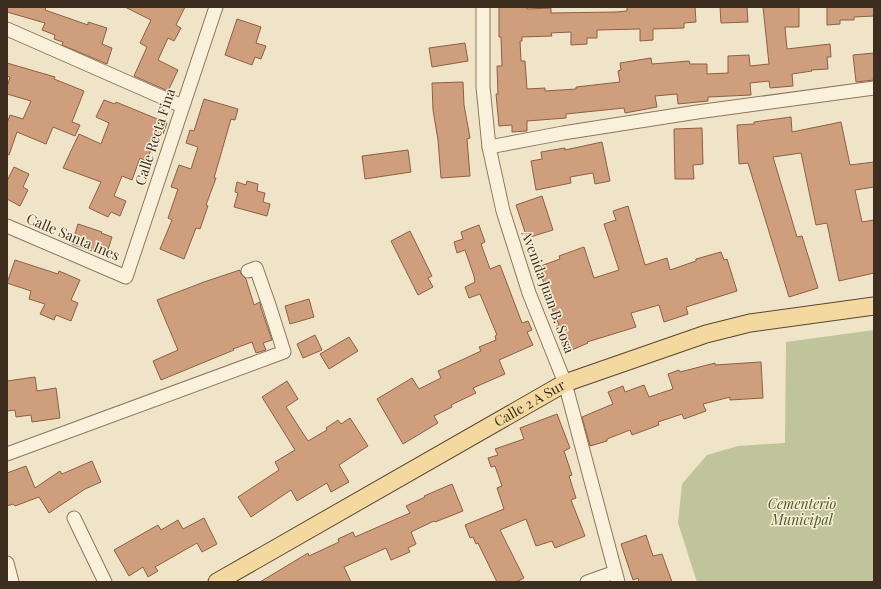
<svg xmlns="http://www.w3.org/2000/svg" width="881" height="589" viewBox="0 0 881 589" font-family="'Playfair Display',serif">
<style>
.cemetery{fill:#bfc49a}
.building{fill:#cf9f7d;stroke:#8d5f41}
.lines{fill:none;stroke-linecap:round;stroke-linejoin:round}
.minor-casing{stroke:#8d765c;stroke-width:15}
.major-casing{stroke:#5b4430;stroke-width:19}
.minor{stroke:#faf1dc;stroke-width:13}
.major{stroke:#f3d9a0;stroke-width:17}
.labels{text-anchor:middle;stroke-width:3;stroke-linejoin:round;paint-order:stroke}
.street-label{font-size:14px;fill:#3d2e20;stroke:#f7eed8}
.park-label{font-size:14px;font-style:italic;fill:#4d5a26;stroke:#f7eed8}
</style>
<rect width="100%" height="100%" fill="#f0e4c8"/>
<polygon class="cemetery" points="874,330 874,582 697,582 678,523 682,484 707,455 738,446 785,443 786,342"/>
<g class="building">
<polygon points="7,7 46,7 45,10 88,25 88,22 107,28 102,44 112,48 107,64 62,45 63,42 54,39 55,35 42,30 45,23 7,12"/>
<polygon points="125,7 185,7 176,25 181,28 174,41 168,38 158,60 178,70 168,91 134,76 147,47 140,43 151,20"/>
<polygon points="499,7 527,7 527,9 551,8 551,13 616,12 627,11 627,7 695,7 696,22 684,23 684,28 653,29 653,40 640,41 640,29 597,30 597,38 587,38 587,44 571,45 571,32 551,33 552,36 522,37 522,41 520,41 521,61 525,61 527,89 545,88 545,91 576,89 576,87 620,82 618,71 621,70 620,63 651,58 652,64 689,61 690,64 707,64 707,74 728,73 728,56 749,55 750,66 769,64 763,7 799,7 799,27 785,27 787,49 830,44 831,57 827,57 828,69 811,70 812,71 792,74 793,86 770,88 769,81 750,83 751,95 708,97 708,101 678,104 677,94 655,96 657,107 625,113 624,108 566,114 566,118 527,121 527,131 512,132 512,125 499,126 496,94 498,94 497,66 502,66 501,37 499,37"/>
<polygon points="720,7 747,7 748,22 721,23"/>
<polygon points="827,7 874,7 874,16 854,17 854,20 840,20 840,24 827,25"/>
<polygon points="237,19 261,27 256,43 266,46 261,59 255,57 252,65 225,55"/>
<polygon points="465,43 468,61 432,67 429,48"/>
<polygon points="874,53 874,80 856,82 853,55"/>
<polygon points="7,63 55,77 54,79 84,91 72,122 80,125 75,136 53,127 46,144 17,132 9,155 7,154 7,123 10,115 23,119 31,101 7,94 7,87 10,77 7,76"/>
<polygon points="463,82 464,105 470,138 467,139 470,176 441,178 438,140 433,110 432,83"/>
<polygon points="204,99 238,109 235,120 231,119 214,178 216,178 206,205 208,206 200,229 196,228 184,259 160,249 172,220 168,218 178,189 171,187 179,165 191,169 198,147 186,143 190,130 194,131"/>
<polygon points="104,100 115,104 116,102 167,123 163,134 160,132 157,139 156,139 146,161 140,158 132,180 122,176 114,196 126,201 120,216 111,212 108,217 89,208 101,182 63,168 79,134 101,144 109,123 96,117"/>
<polygon points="791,117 792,132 841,122 850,165 874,162 874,187 855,190 862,222 874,220 874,273 839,281 827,223 816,225 801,153 773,157 797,237 802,236 818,288 789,297 748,163 739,164 737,125 754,124 754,122"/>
<polygon points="702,128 703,164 693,165 694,179 675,179 674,129"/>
<polygon points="602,142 610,181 595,184 593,173 570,177 571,183 536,190 531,161 542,159 541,152 565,148 565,150"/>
<polygon points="408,150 411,172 365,179 362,156"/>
<polygon points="14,167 29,174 23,187 28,190 20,206 7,199 7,181"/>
<polygon points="247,181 258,184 257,191 265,193 263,202 270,204 267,216 234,207 238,193 235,192 237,182 246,185"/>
<polygon points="542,196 553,230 527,238 516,205"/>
<polygon points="628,206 645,265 667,258 670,270 696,261 696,259 721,252 724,260 727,259 737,291 686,307 688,314 664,322 659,305 631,313 636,327 587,342 588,343 567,352 556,327 559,325 544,290 546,289 538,267 560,259 559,256 584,247 594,278 619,270 604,224 616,220 613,211"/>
<polygon points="78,224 102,232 101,233 112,237 106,256 72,244"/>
<polygon points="479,225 485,242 481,244 490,269 500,265 522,323 528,321 532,330 527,332 533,345 499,360 505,374 473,388 476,393 451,405 452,407 434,416 438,423 403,444 377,399 412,378 419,389 441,378 438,371 481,351 479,347 496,340 495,336 497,335 480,294 469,298 465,287 475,282 474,276 465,250 457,253 454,242 463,239 461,232"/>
<polygon points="410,231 432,276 428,278 433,287 418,295 391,241"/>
<polygon points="15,260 58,274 59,271 80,280 71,300 78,303 71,321 56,315 54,320 40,314 45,304 29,299 31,291 7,283"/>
<polygon points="240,270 241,274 246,279 254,305 260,302 261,308 272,340 263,343 266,350 256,353 252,342 233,349 234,350 161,380 153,361 178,350 157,300 204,282"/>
<polygon points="309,299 314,317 290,324 285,306"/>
<polygon points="315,335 322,350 303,358 297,344"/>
<polygon points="349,337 358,351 329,369 320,354"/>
<polygon points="761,362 763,398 730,400 730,397 703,404 706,411 684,419 682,414 658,422 659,425 632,435 630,430 607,439 607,441 590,446 582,417 613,404 608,392 623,386 625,392 644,385 649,397 673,389 668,374 679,370 680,372 715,363 715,365"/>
<polygon points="35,377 37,391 56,388 60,418 32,422 31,415 16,417 15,410 7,411 7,381"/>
<polygon points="287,381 298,399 286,407 308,441 327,430 326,428 338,420 341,424 350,418 368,446 339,465 349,482 331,492 327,483 297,501 291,490 251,517 238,497 279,470 275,462 295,450 262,397"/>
<polygon points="557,414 570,448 564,451 572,475 569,476 576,498 571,500 585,536 555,548 552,541 536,546 526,519 500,530 524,578 516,582 497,582 478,543 476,544 473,537 470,538 465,525 504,509 497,488 502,486 495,466 491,467 488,458 498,455 495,449 524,439 520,428"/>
<polygon points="92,461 101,482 85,489 49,513 39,497 15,506 13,504 7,506 7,473 26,466 35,488 60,471 62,474"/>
<polygon points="452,484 463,511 435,522 434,521 411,532 416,544 408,548 410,552 391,560 386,548 344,567 351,582 260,582 308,553 309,556 339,542 338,539 353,532 355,537 410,513 406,506 425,497 424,496"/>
<polygon points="204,518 217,544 202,552 197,543 155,567 158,571 148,577 143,567 129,576 114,550 158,525 161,530 178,520 183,529"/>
<polygon points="646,535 653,556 662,554 672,582 639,582 638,578 633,580 621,544"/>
</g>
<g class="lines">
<g class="minor-casing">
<g id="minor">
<polyline points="483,7 483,87 489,147 503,211 529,293 565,383 618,582"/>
<polyline points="7,29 182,106"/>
<polyline points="489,147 563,133 697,112 874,88"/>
<polyline points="7,226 126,277 216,7"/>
<polyline points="7,454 284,352 269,305 256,268 248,271"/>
<polyline points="74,518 105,582"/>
<polyline points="7,563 12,582"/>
<polyline points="587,582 615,572"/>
</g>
</g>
<g class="major-casing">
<g id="major">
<path id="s1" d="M 217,582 L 565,383 L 706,334 L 750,323 L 874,306"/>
</g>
</g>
<use href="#minor" class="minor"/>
<use href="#major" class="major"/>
</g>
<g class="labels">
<g class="street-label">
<text transform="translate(155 137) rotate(-72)" y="5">Calle Recta Fina</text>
<text transform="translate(73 237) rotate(23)" y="5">Calle Santa Ines</text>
<text transform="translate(548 292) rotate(70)" y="5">Avenida Juan B. Sosa</text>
<text dy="5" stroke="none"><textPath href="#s1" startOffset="360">Calle 2 A Sur</textPath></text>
</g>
<g class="park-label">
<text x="802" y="509">Cementerio<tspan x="802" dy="16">Municipal</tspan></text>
</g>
</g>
<rect width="881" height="589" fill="none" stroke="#3d2e20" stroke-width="16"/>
</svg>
